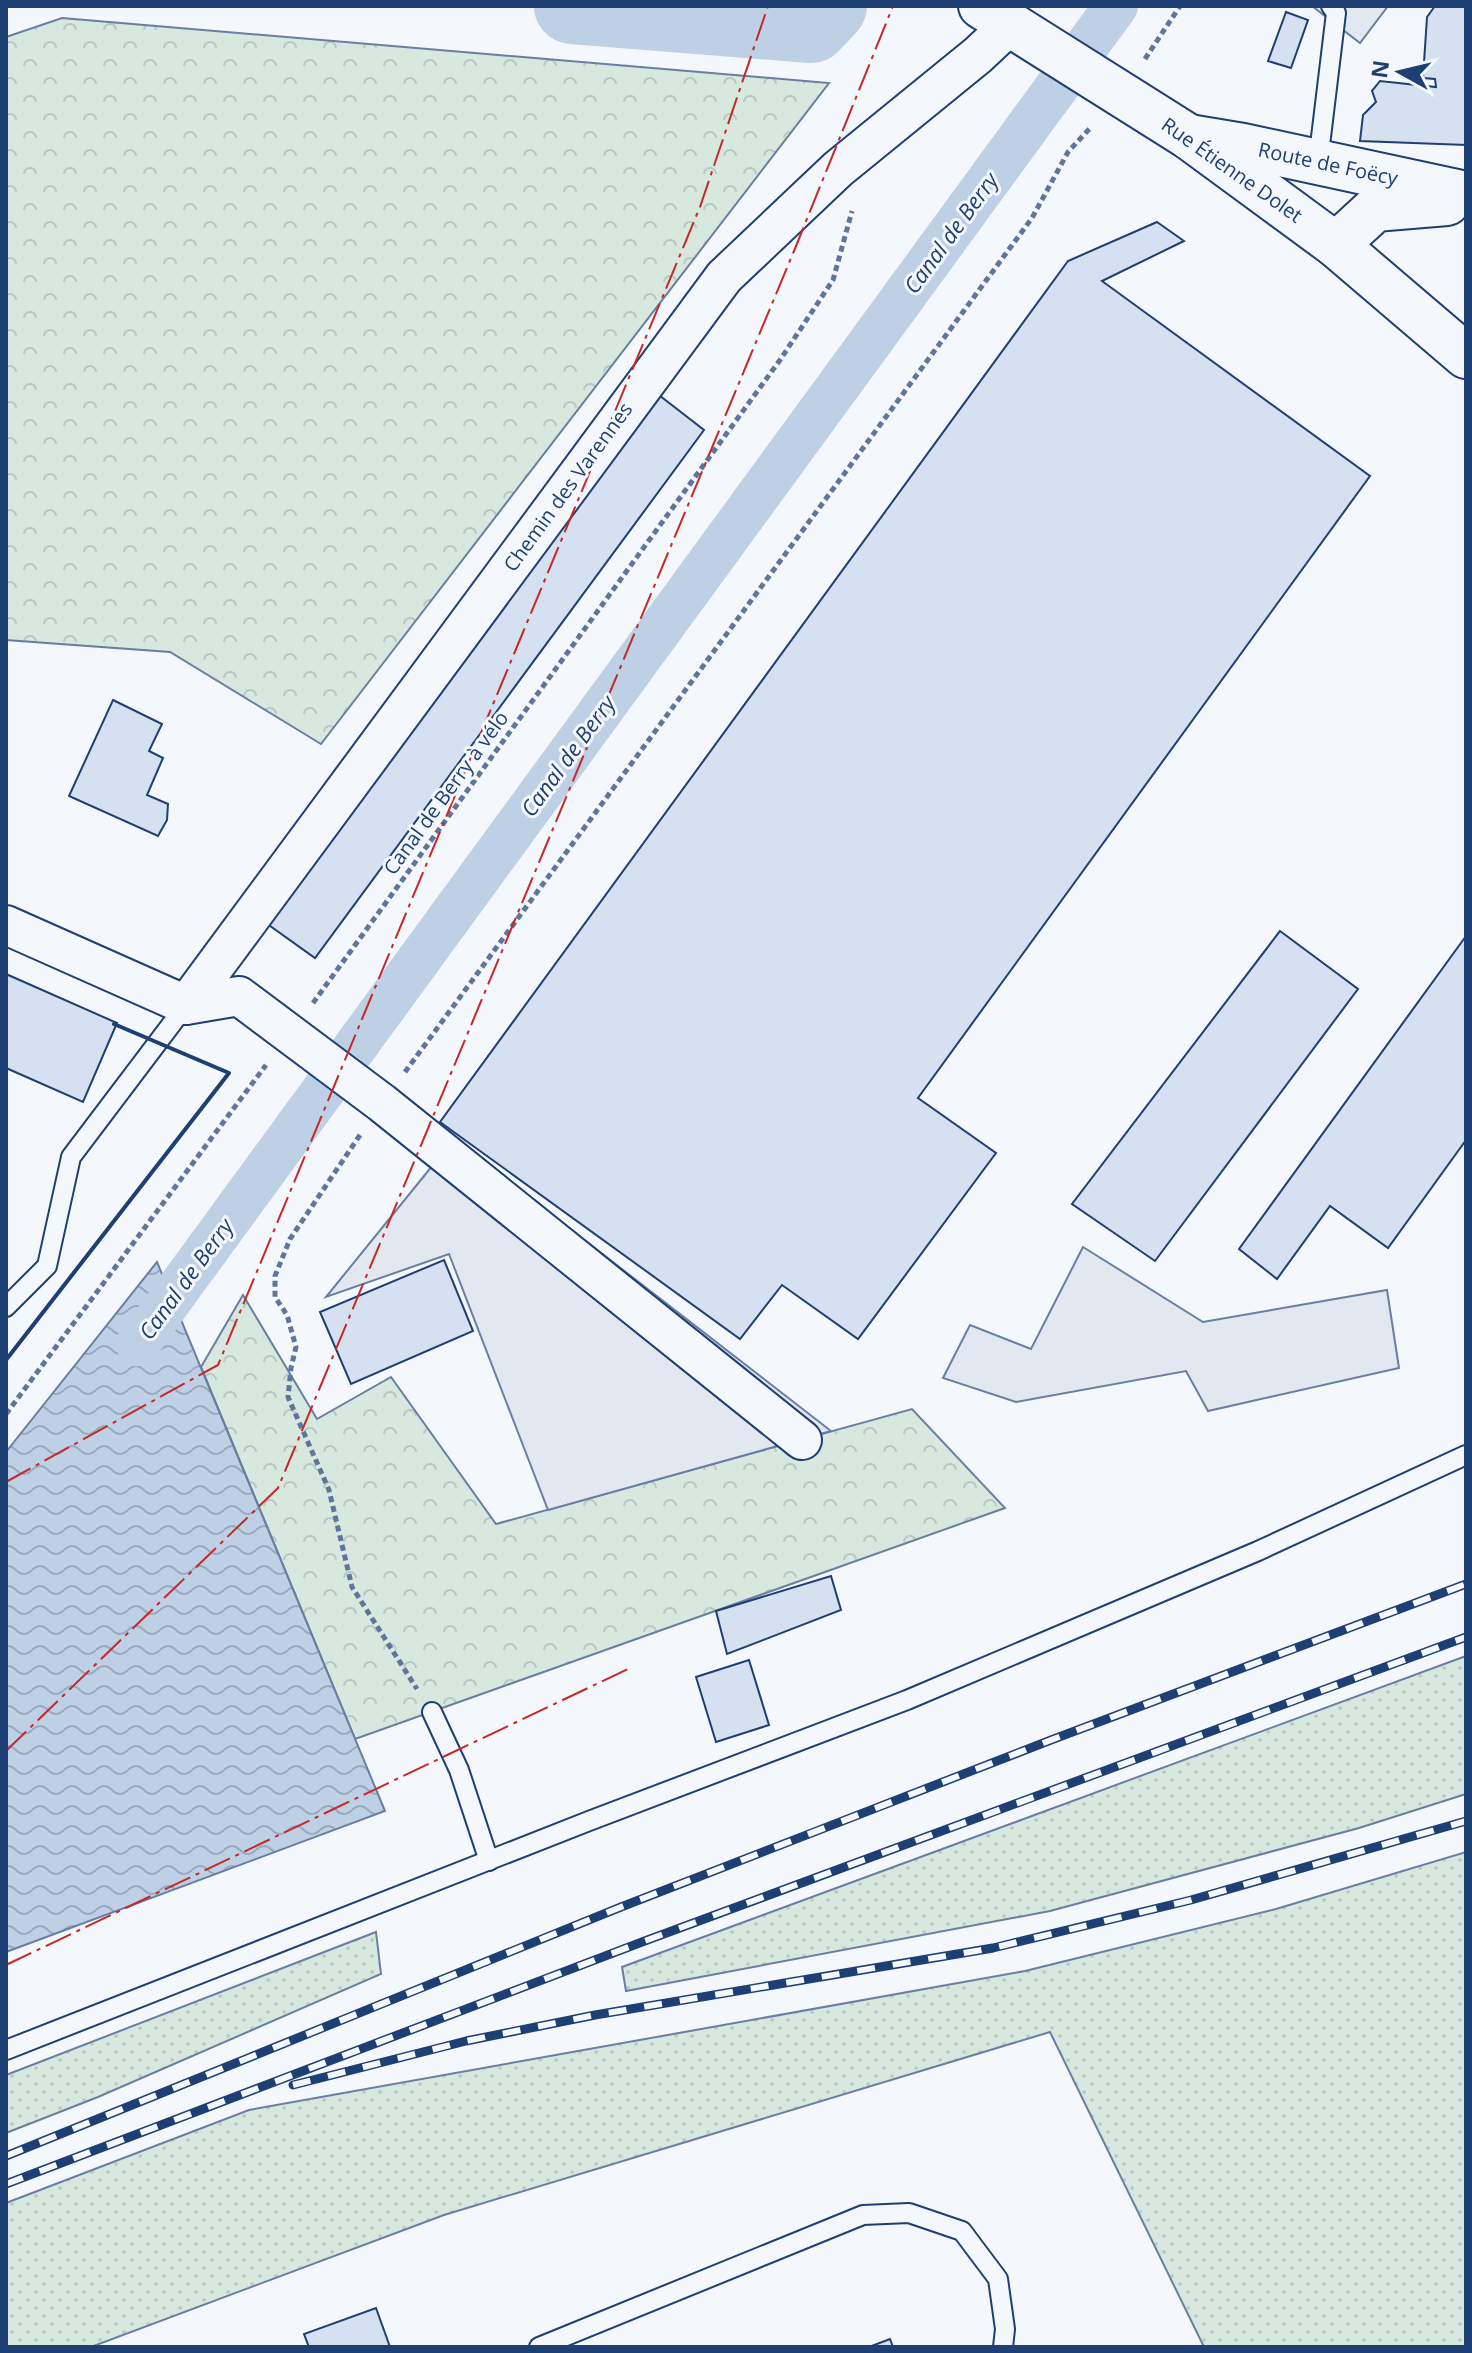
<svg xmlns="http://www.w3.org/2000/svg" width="1472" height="2353" viewBox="0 0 1472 2353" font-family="'Open Sans',sans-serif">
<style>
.grass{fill:url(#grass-dots);stroke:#687fa3;stroke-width:2}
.forest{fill:url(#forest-crowns);stroke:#687fa3;stroke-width:2}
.parking{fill:#e3e8f0;stroke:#687fa3;stroke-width:2}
.water{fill:url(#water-waves);stroke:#687fa3;stroke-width:2}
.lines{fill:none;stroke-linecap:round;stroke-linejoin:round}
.canal{stroke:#bed0e5;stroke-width:44}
.river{stroke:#bed0e5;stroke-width:76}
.building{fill:#d5e0f0;stroke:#1d3f73;stroke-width:2}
.service-casing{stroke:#1d3f73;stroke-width:22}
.minor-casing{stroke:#1d3f73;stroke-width:42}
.tertiary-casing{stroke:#1d3f73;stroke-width:48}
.secondary-casing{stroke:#1d3f73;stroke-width:48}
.path{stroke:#5e769c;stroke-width:5;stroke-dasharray:6 4;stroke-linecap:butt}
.service{stroke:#f4f7fb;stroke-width:18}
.minor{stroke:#f4f7fb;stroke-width:38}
.tertiary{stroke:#f4f7fb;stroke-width:44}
.secondary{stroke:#f4f7fb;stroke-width:44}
.rail-casing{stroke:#1d3f73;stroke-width:9}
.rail{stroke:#f4f7fb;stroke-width:6;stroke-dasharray:18;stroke-linecap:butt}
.wall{stroke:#1d3f73;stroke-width:4}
.power{stroke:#c62828;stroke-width:2;stroke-dasharray:28 6 4 6;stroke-linecap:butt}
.labels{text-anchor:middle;stroke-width:6;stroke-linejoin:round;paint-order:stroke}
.street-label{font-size:20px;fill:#1d3f73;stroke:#f4f7fb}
.water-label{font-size:22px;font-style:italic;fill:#1d3f73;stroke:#f4f7fb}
</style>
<defs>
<pattern id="grass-dots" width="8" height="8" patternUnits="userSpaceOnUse" patternTransform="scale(2)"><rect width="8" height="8" fill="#d7e8df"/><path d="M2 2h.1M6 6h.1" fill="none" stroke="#b8c8c3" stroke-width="1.8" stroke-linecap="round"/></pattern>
<pattern id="forest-crowns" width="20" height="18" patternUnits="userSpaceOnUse" patternTransform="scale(2)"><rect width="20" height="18" fill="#d7e8df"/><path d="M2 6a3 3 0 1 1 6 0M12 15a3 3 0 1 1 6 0" fill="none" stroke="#b8c8c3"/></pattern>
<pattern id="water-waves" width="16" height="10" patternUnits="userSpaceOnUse" patternTransform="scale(2)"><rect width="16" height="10" fill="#bed0e5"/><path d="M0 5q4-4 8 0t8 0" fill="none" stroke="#9aaabe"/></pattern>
</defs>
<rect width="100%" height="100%" fill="#f4f7fb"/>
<g class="grass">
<polygon points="1466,1656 1466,1794 1359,1828 1050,1911 626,1991 622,1967"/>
<polygon points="1466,1852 1466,2347 1204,2347 1050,2032 444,2215 91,2347 6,2347 6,2203 249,2110 1025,1971 1276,1909"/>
<polygon points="376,1932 381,1974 98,2097 6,2133 6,2075"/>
</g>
<g class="forest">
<polygon points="62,18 829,83 321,744 170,652 6,640 6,37"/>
<polygon points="243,1295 317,1419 391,1377 496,1524 912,1409 1005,1508 355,1739 201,1367"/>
</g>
<g class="parking">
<polygon points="1312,6 1388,6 1360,43"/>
<polygon points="454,1139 831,1431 548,1510 449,1254 326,1297"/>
<polygon points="1083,1247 1203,1322 1387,1290 1399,1368 1208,1411 1186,1371 1016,1402 943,1378 970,1325 1031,1349"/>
</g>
<polygon class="water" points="157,1262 385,1811 6,1952 6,1452"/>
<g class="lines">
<polyline class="canal" points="138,1344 1116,6"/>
<polyline class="river" points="572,6 811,25 829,6"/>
</g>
<g class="building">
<polygon points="1435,6 1466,6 1466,145 1360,141 1363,115 1376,102 1372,91 1380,81 1436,87 1435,79 1423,78 1427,17"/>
<polygon points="1286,12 1308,20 1291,68 1268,61"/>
<polygon points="1157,222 1184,241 1102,281 1370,476 918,1098 996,1153 858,1339 782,1285 740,1339 440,1122 1068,261"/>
<polygon points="655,392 704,430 315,958 266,923"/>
<polygon points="113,700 162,724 149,751 163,758 147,795 168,804 167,820 158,836 69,796"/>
<polygon points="1280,931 1358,989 1155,1261 1072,1204"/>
<polygon points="1466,936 1466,1140 1388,1248 1330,1206 1277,1279 1239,1249"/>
<polygon points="6,974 117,1023 83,1102 6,1068"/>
<polygon points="444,1260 473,1331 351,1384 320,1312"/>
<polygon points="831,1576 841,1610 727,1654 716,1611"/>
<polygon points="749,1660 769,1725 716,1742 696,1677"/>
<polygon points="376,2308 390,2347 309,2347 304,2334"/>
<polygon points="890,2339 893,2347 869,2347"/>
</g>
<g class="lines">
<g class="service-casing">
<g id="service">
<polyline points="1318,162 1336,13 1331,6"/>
<polyline points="6,1307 47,1266 71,1157 186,1005"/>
<polyline points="432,1712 459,1770 489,1861"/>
<polyline points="6,2050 589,1821 907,1700 1258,1551 1466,1455"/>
<polyline points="539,2347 863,2215 909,2213 962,2231 998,2279 1005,2329 1003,2347"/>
</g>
</g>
<g class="minor-casing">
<g id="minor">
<polyline points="6,925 186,1005"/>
<polyline points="802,1440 382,1103 239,996 186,1005 724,277 838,169 978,55 1010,25"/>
</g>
</g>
<g class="tertiary-casing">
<g id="tertiary">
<polyline points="1189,137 1243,146 1466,194"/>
<polyline points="1336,245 1375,209 1447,203"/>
</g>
</g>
<g class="secondary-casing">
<polyline id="secondary" points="981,6 1189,137 1336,245 1466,356"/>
</g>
<g class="path">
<polyline points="1145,59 1180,6"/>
<polyline points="313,1003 780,360 833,280 852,211"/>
<polyline points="405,1072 1032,218 1068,152 1092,126"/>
<polyline points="360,1135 290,1239 275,1276 275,1297 287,1315 296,1347 291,1368 288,1397 329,1490 352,1587 417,1689"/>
<polyline points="6,1414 266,1065"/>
</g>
<use href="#service" class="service"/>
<use href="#minor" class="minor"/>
<use href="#tertiary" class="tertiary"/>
<use href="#secondary" class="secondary"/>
<g class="rail-casing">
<g id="rail">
<polyline points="293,2085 466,2041 595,2015 993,1948 1191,1900 1466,1821"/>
<polyline points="6,2156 621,1907 1051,1740 1466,1584"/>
<polyline points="6,2184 642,1942 1466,1637"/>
</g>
</g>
<use href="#rail" class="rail"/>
<polyline class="wall" points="6,1360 229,1073 114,1024"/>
<g class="power">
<polyline points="6,1482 218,1365 700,207 768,6"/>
<polyline points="6,1751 278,1488 794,251 893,6"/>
<polyline points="6,1965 630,1668"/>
</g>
</g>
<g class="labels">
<g class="street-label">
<text transform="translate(1328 164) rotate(12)" y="7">Route de Foëcy</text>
<text transform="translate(1232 170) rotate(35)" y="7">Rue Étienne Dolet</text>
<text transform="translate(568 487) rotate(-54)" y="7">Chemin des Varennes</text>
<text transform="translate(446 793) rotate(-54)" y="7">Canal de Berry à vélo</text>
</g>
<g class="water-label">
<text transform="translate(951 233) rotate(-54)" y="8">Canal de Berry</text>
<text transform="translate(568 756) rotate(-54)" y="8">Canal de Berry</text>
<text transform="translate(186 1279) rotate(-54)" y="8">Canal de Berry</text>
</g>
</g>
<rect width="1472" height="2353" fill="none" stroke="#1d3f73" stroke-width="16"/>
<g transform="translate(1400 72) rotate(278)" stroke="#f4f7fb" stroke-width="6" paint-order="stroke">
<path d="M0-6L14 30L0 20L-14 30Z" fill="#1d3f73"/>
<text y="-12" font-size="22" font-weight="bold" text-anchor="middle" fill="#1d3f73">N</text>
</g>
</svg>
